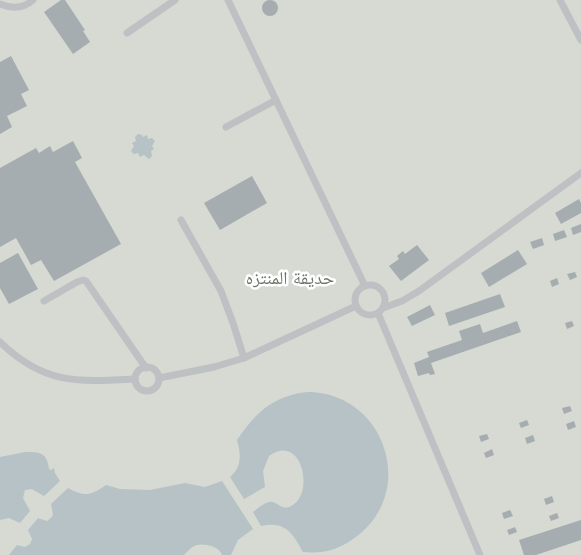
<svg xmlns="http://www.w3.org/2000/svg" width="581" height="555" viewBox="0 0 581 555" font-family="Jost,'Noto Naskh Arabic',sans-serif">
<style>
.green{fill:#d6dad2}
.water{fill:#b6c2c5}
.building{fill:#a5adb1}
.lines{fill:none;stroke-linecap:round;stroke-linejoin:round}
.lane{stroke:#bdc1c4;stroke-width:7}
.labels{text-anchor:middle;stroke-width:5;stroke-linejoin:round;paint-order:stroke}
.park-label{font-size:18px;fill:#6b7866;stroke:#fff}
</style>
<rect width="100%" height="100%" fill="#f5f5f2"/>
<rect class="green" x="0" y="0" width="581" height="555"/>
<g class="water">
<polygon points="138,134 142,135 143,137 147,135 148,139 152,138 155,141 152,146 154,149 151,151 152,156 149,159 144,155 140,157 138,153 134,154 131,151 134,146 132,143 136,141 135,137"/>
<path d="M 307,392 C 386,392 419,494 353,539 C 338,550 322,554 303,552 C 292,532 285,521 261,526 L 253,512 C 257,509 264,503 269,502 C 278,500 282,514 294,504 C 314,490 301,433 269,456 L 263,471 L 265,487 L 244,499 L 230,477 C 242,467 241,454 237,440 C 256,412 273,396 307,392 Z"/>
<path d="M 25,452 C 40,452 47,452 49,469 L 51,470 L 54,468 L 55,473 L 60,481 L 44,496 L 32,489 L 25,490 L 23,498 L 30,511 L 20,523 L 9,518 L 0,520 L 0,457 Z"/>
<path d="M 222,481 L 253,529 L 238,540 L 231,555 L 222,555 C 220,547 205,543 197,545 C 192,546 188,551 184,555 L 9,555 L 17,545 L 25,547 L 30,544 L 32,539 L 28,530 L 38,518 L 47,521 L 52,517 L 53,514 L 51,504 L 68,488 C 85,497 90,496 106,485 L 120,489 L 150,490 L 185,483 L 205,487 Z"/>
</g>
<g class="building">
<circle cx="270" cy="8" r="8"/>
<polygon points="61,0 65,0 85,30 83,31 90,42 73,54 44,12"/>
<polygon points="11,56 29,90 21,94 27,106 7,116 12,127 0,134 0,62"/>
<polygon points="73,141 82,158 75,162 121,244 54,281 41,260 31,265 16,238 0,247 0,168 36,148 39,153 50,146 53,152"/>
<polygon points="252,176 267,203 220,230 204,203"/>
<polygon points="579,199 581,203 581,213 561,224 555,213"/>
<polygon points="581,224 581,232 573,235 571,228"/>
<polygon points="564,230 567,237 555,241 553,234"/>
<polygon points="542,238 544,245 533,249 530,242"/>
<polygon points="417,245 429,260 401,281 389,266 399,259 397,256 403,251 405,254"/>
<polygon points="518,250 527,264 489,287 481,273"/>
<polygon points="18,253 38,289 9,304 0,288 0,263"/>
<polygon points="575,272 577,277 570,280 567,274"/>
<polygon points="557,278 559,284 552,287 550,281"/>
<polygon points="500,294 505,307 449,326 445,313"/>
<polygon points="430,305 435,315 412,326 407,317"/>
<polygon points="517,321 521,332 431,363 435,374 430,375 429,373 418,376 414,363 429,357 427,352 462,340 459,331 480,324 483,333"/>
<polygon points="572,321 574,326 567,329 565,323"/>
<polygon points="570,406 572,411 564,414 562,408"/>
<polygon points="527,420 529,425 521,428 519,423"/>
<polygon points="574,421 576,427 568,430 566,424"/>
<polygon points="487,434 489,439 481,442 479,436"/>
<polygon points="533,435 535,441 527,444 525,438"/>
<polygon points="492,449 494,455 486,458 484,453"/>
<polygon points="552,496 554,502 546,505 544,499"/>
<polygon points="510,510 513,516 504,519 502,513"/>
<polygon points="557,513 559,518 551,521 549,516"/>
<polygon points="581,520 581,540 536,555 524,555 519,540"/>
<polygon points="515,527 517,532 509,535 507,530"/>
</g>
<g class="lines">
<g class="lane">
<polyline points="228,0 365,286"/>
<polyline points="560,0 581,40"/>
<path d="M 0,4 C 12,9 23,9 33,0"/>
<polyline points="127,33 175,0"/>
<polyline points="226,127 276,100"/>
<polyline points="181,220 221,291 233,323 244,358"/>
<circle cx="370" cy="300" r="15"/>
<polyline points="44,301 77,282 83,280 86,281 146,368"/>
<polyline points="383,308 402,301 419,291 581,173"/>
<polyline points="378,313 480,555"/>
<path d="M 0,342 C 44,385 78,382 135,379"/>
<circle cx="147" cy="379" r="12"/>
<polyline points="159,378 214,367 244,358 356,306"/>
</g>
</g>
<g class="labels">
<g class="park-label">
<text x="290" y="284">حديقة المنتزه</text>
</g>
</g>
</svg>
